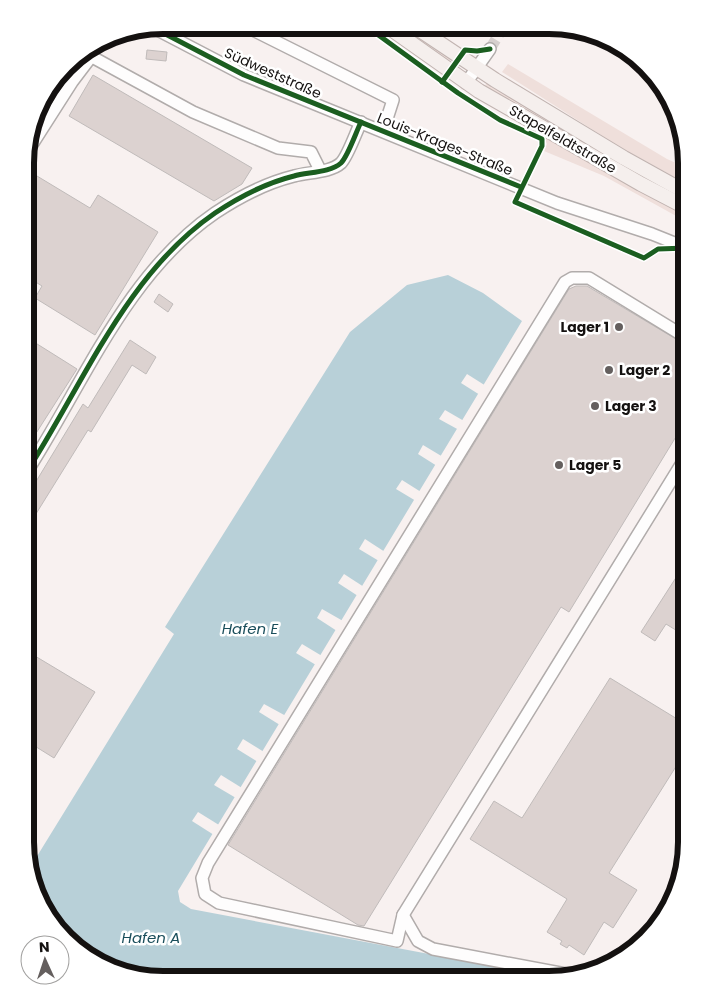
<svg xmlns="http://www.w3.org/2000/svg" width="712" height="1005" viewBox="0 0 712 1005" font-family="Poppins,sans-serif">
<style>
.green{fill:#efdfdb}
.water{fill:#b8d0d8}
.pier{fill:#f8f1f0}
.building{fill:#dcd2d0;stroke:#c0bbba}
.lines{fill:none;stroke-linecap:round;stroke-linejoin:round}
.minor-tunnel{stroke:#d6cfce;stroke-width:11;stroke-dasharray:11 5.5;stroke-linecap:butt}
.minor-casing{stroke:#b1acab;stroke-width:14}
.major-casing{stroke:#c0b3b0;stroke-width:16}
.minor{stroke:#fefdfd;stroke-width:11}
.major{stroke:#f5efed;stroke-width:14}
.cycleway-casing{stroke:#fff;stroke-width:8}
.cycleway{stroke:#1b5e20;stroke-width:5}
.poi-dot{fill:#645f5e;stroke:#fff;stroke-width:2}
.labels{text-anchor:middle;stroke-width:5;stroke-linejoin:round;paint-order:stroke}
.street-label{font-size:14px;fill:#141110;stroke:#fff}
.poi-label{font-size:14px;font-weight:bold;fill:#141110;stroke:#fff;text-anchor:start}
.water-label{font-size:15px;font-style:italic;fill:#1a4e5b;stroke:#fff}
.rim{fill:none;stroke:#141110;stroke-width:6}
</style>
<rect width="100%" height="100%" fill="#f8f1f0"/>
<g class="green">
<polygon points="398,26 406,26 452,59 450,61"/>
<polygon points="508,64 667,159 687,168 687,184 618,146 502,72"/>
<polygon points="487,82 687,195 687,202 633,174 484,88"/>
<polygon points="521,125 544,133 687,214 687,222 604,176 544,151 547,144 543,135 530,131"/>
</g>
<polygon class="water" points="448,275 483,293 522,321 178,891 180,902 191,909 557,978 550,980 145,979 86,957 39,903 31,866 174,634 165,627 350,332 407,285"/>
<g class="pier">
<polygon points="467,374 486,386 480,395 461,383"/>
<polygon points="445,410 464,421 459,430 439,419"/>
<polygon points="423,445 443,457 437,466 418,454"/>
<polygon points="402,480 421,492 416,501 396,489"/>
<polygon points="365,539 385,552 379,561 359,549"/>
<polygon points="344,574 364,587 358,596 338,583"/>
<polygon points="322,609 343,621 337,631 317,618"/>
<polygon points="302,644 322,656 316,665 296,653"/>
<polygon points="264,704 286,716 280,725 259,712"/>
<polygon points="243,739 264,752 258,762 237,749"/>
<polygon points="221,775 242,788 236,798 214,785"/>
<polygon points="198,812 219,825 214,835 192,821"/>
</g>
<g class="building">
<polygon points="147,50 167,52 166,61 146,59"/>
<polygon points="93,75 252,168 242,184 214,201 69,116"/>
<polygon points="48,89 56,93 35,126 33,125 43,94"/>
<polygon points="32,173 90,208 98,195 158,232 95,335 35,298 42,286 26,276 26,182"/>
<polygon points="576,286 587,286 686,345 687,405 677,435 569,612 561,607 364,926 358,925 228,845 569,289"/>
<polygon points="159,294 173,304 168,312 154,302"/>
<polygon points="26,337 77,369 26,449"/>
<polygon points="130,340 156,357 146,374 132,365 91,432 88,430 26,530 26,498 83,404 88,408"/>
<polygon points="677,576 687,582 687,637 666,624 655,641 641,632"/>
<polygon points="25,650 95,692 54,758 25,740"/>
<polygon points="610,678 687,725 687,749 609,873 637,890 613,928 604,922 584,955 569,945 567,948 560,944 562,941 547,932 567,899 470,839 494,801 522,818"/>
</g>
<g class="lines">
<polyline class="minor-tunnel" points="490,49 504,26"/>
<g class="minor-casing">
<g id="minor">
<polyline points="243,25 393,100 383,131"/>
<polyline points="152,27 244,75 557,203 652,234 687,248"/>
<polyline points="83,52 193,112 278,148 311,152 320,170"/>
<polyline points="466,83 490,49"/>
<polyline points="26,154 72,82 91,57"/>
<polyline points="687,455 403,915 397,941 219,903 205,894 202,878 208,863 565,282 572,278 589,278 687,338"/>
<path d="M 26,473 C 83,385 126,274 215,213 C 239,197 266,183 294,176 C 307,172 330,173 341,163 C 348,156 356,132 361,122"/>
<polyline points="403,915 418,941 433,949 571,975"/>
</g>
</g>
<g class="major-casing">
<g id="major">
<polyline points="387,26 479,91 641,184 687,208"/>
<polyline points="414,26 495,80 624,158 687,193"/>
</g>
</g>
<use href="#minor" class="minor"/>
<use href="#major" class="major"/>
<g class="cycleway-casing">
<g id="cycleway">
<polyline points="366,26 458,93 500,120 542,139 542,146 515,202 644,258 658,249 687,248"/>
<polyline points="152,27 244,75 521,187"/>
<polyline points="442,82 465,50 477,51 490,49"/>
<path d="M 26,473 C 83,385 126,274 215,213 C 239,197 266,183 294,176 C 307,172 330,173 341,163 C 348,156 356,132 361,122"/>
</g>
</g>
<use href="#cycleway" class="cycleway"/>
</g>
<g class="poi-dot">
<circle cx="619" cy="327" r="5"/>
<circle cx="609" cy="370" r="5"/>
<circle cx="595" cy="406" r="5"/>
<circle cx="559" cy="465" r="5"/>
</g>
<g class="labels">
<g class="street-label">
<text transform="translate(273 73) rotate(24)" y="5">Südweststraße</text>
<text transform="translate(563 139) rotate(30)" y="5">Stapelfeldtstraße</text>
<text transform="translate(445 144) rotate(22)" y="5">Louis-Krages-Straße</text>
</g>
<g class="poi-label">
<text x="609" y="332" text-anchor="end">Lager 1</text>
<text x="619" y="375">Lager 2</text>
<text x="605" y="411">Lager 3</text>
<text x="569" y="470">Lager 5</text>
</g>
<g class="water-label">
<text x="250" y="634">Hafen E</text>
<text x="151" y="943">Hafen A</text>
</g>
</g>
<path d="M0 0H712V1005H0ZM163 34H549A129 129 0 0 1 678 163V842A129 129 0 0 1 549 971H163A129 129 0 0 1 34 842V163A129 129 0 0 1 163 34Z" fill="#fff" fill-rule="evenodd"/>
<path class="rim" d="M163 34H549A129 129 0 0 1 678 163V842A129 129 0 0 1 549 971H163A129 129 0 0 1 34 842V163A129 129 0 0 1 163 34Z"/>
<g transform="translate(45 960) rotate(357)"><circle r="24" fill="#ffffff" stroke="#a1a09f"/>
<path d="M0-4L9 19L0 12L-9 19Z" fill="#645f5e"/>
<text y="-8" font-size="14" font-weight="bold" text-anchor="middle" fill="#141110">N</text>
</g>
</svg>
